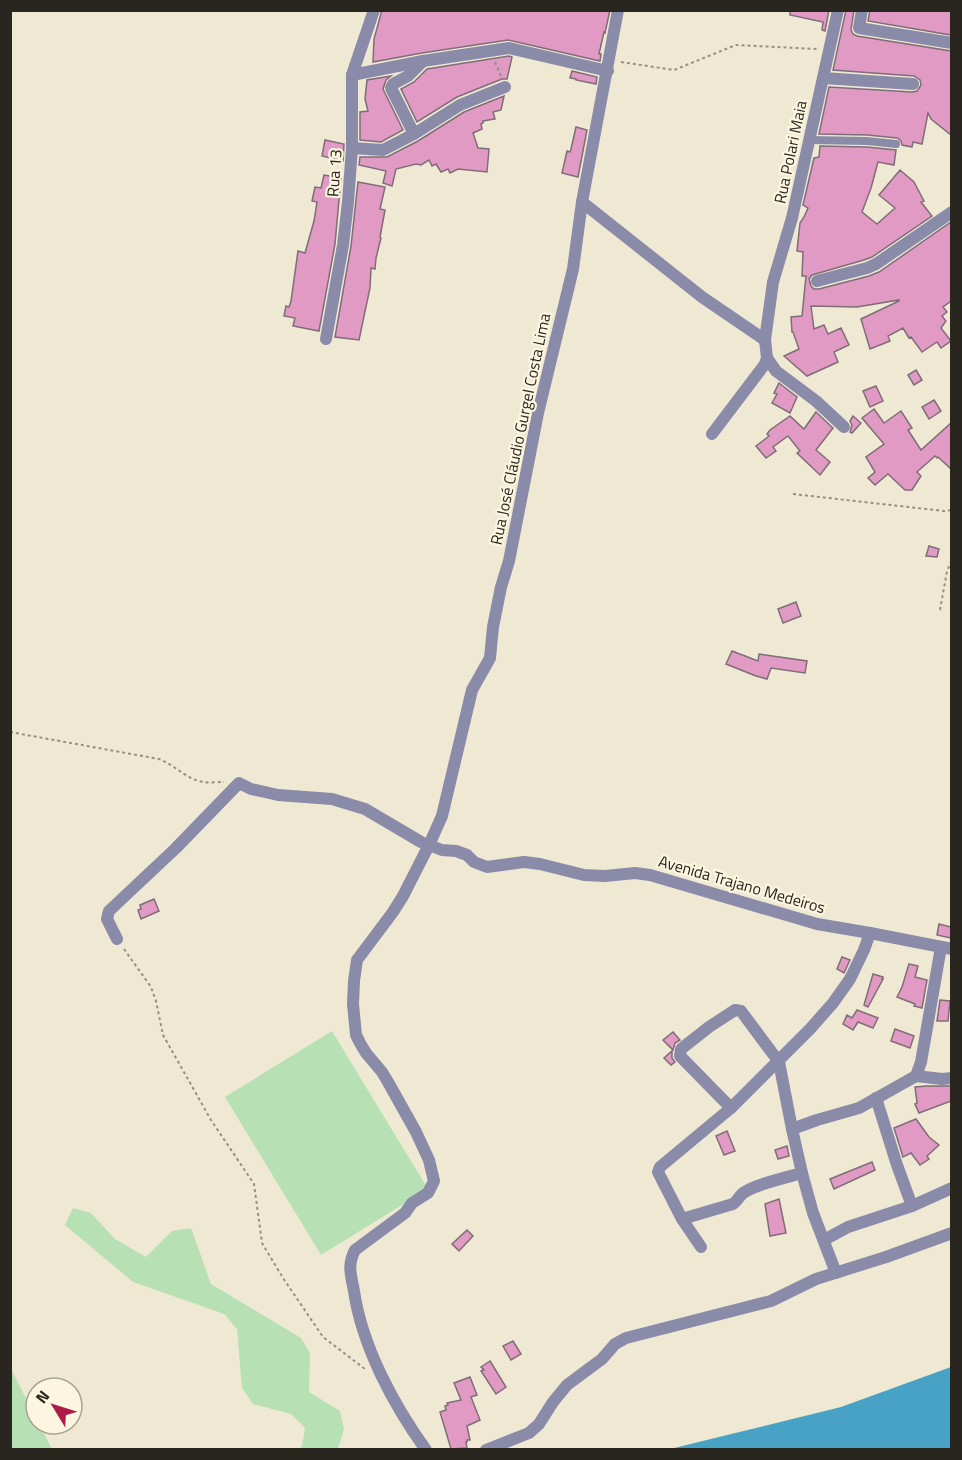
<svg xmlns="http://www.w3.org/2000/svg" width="962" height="1460" viewBox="0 0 962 1460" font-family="'Titillium Web',sans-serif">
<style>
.green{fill:#b7e1b4}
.water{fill:#47a2c5}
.building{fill:#e19ac4;stroke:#7f6d77;stroke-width:1.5}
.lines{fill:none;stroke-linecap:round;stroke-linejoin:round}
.path{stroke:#949082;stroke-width:2;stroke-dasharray:3 3;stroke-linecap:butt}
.service{stroke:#8a8aa9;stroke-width:8}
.minor{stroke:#8a8aa9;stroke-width:12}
.labels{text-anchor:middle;stroke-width:4.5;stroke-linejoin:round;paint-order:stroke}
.street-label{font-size:16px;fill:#28261f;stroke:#fcf6e1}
</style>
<rect width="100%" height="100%" fill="#efe9d4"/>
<g class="green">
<polygon points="332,1031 428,1189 321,1255 225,1097"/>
<polygon points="73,1208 91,1213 115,1239 146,1257 172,1231 191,1228 211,1284 301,1338 310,1353 309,1392 340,1411 344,1429 338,1449 299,1449 302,1446 305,1428 291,1414 253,1404 242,1388 237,1329 224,1314 133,1282 65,1225"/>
<polygon points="10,1367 36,1418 36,1424 39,1424 52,1449 11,1449"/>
</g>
<polygon class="water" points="951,1367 951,1449 670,1449 841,1407"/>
<g class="building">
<polygon points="382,10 610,10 605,33 604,32 599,54 601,54 600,61 508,40 422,53 373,62 374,39"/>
<polygon points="790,10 829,10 825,31 822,30 823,22 790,15"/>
<polygon points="846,10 854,10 851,30 853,34 857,36 951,51 951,135 931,119 928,113 922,144 913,142 912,147 902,145 901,141 897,138 867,135 819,134 829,87 912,92 917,91 921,85 920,80 914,76 833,70"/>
<polygon points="870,10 951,10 951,35 868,21"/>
<polygon points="509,56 512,57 507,79 502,79 457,97 417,122 401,89 414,82 427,69"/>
<polygon points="572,71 597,77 596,84 576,80 576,79 570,78"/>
<polygon points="391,76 386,80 383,89 403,130 381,142 360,140 360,112 368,111 365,99 367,80"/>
<polygon points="504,96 501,110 493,112 495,119 483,121 483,123 481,124 482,129 473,133 478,148 489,149 487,172 458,169 450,173 448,169 441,172 436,164 432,166 429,160 421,165 416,164 396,169 392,186 383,183 386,171 359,165 360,157 387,157 418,141 464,112"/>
<polygon points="576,127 587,130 578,177 562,173 567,151 570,152 571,149"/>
<polygon points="325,140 344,144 343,161 322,156"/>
<polygon points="820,146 867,147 896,150 894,165 878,162 871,188 862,212 877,224 895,208 879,195 900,170 914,182 924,201 921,202 932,216 872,257 864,260 812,275 809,279 811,286 814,289 819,289 869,276 879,272 951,222 951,301 943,307 947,312 942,316 946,321 941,328 951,341 941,348 937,342 922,352 911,337 909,338 903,328 888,336 890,341 870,349 861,319 899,301 899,300 857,307 811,306 814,329 824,325 828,334 841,328 849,345 834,352 838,362 807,376 784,356 799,349 793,332 792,332 791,317 802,316 806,276 802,276 803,252 797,251 800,223 804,217 808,208 803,205 814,158 819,157"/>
<polygon points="324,175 341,178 335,244 319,331 293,326 295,318 284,316 286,306 289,307 291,301 298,251 305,253 314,221 317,202 312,201 315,187 321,188"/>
<polygon points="358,182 385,187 380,209 385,210 380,237 381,238 376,258 375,269 371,268 370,288 359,340 335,337 351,246"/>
<polygon points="916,370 922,380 914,385 908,375"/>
<polygon points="779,383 797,397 790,413 772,403 777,394 774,393"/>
<polygon points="876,386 883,401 870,407 863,391"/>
<polygon points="934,400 941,411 929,419 922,407"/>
<polygon points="874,409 884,423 901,411 912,428 908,430 921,450 951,423 951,469 938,457 937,458 935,456 917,472 921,476 912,490 905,490 888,474 875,485 868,478 875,472 866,457 884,444 862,418"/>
<polygon points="816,412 833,428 816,450 830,462 820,475 797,453 800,451 788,436 773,447 776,451 766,458 756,446 769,436 767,434 770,430 790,416 804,429"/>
<polygon points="853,416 861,423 852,433 850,432 852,425 850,421"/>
<polygon points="929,546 939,549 937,557 926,556"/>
<polygon points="796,602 801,616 783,623 778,609"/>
<polygon points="732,651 758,661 759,654 807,661 805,673 771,668 767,679 756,676 726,664"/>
<polygon points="154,899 159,911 141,919 138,910 141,909 140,905"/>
<polygon points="939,924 951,927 951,938 937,935"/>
<polygon points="842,957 850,960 844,973 837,969"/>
<polygon points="909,964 918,966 915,977 927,980 922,1008 914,1006 915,1004 897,997 902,987"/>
<polygon points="873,974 883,977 882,979 883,979 868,1007 864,1005"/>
<polygon points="940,1000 950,1001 948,1021 937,1021"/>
<polygon points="857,1010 878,1018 873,1028 858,1022 853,1030 843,1024 847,1015 852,1018"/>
<polygon points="895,1029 914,1036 910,1048 891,1041"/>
<polygon points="673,1032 680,1040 675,1043 673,1050 663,1040"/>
<polygon points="672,1051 672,1058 675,1062 671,1065 664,1058"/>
<polygon points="927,1086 951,1086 951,1101 919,1113 915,1104 917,1103 915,1087"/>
<polygon points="916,1119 929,1137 939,1145 927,1156 929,1159 920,1165 911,1153 903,1157 894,1128"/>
<polygon points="727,1131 735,1151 724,1155 716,1136"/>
<polygon points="787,1146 789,1156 778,1159 775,1150"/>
<polygon points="872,1162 875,1170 834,1189 830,1179"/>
<polygon points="779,1199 786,1233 770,1236 765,1204"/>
<polygon points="467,1230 473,1236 459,1251 452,1244"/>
<polygon points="513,1341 521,1354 511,1360 503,1346"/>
<polygon points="490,1361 506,1387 496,1394 481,1371 484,1370 481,1367"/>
<polygon points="470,1377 477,1395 471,1397 480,1420 467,1426 470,1440 467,1440 467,1442 466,1442 467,1448 451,1449 440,1412 446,1410 445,1406 448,1405 447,1403 461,1400 454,1383"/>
</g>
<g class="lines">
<g class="path">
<polyline points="495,62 501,76"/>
<polyline points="621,62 674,70 736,45 817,49"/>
<polyline points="793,494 944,511 952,510"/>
<polyline points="940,610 947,571 952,560"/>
<path d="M 10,732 L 159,759 C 175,765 187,780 204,782 C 210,783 218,782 224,782"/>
<polyline points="124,949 151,987 156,1001 163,1035 211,1120 254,1184 262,1243 283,1278 323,1337 365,1369"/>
</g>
<polyline class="service" points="809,140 867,141 896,144"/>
<g class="minor">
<polyline points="862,10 859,28 952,43"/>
<polyline points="352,75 423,61 509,48 608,71"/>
<polyline points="823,78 913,84"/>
<polyline points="414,134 391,88 393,84 408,76 423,61"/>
<polyline points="352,148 383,150 414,134 460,105 505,87"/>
<polyline points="582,202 702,297 765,340"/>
<polyline points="817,281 867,268 876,264 952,212"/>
<polyline points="326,339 343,245 348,202 352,148 352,75 374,10"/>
<polyline points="767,358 776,371 816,401 844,427"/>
<polyline points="712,434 765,364 767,358 765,340 773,282 792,218 838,10"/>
<polyline points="117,939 107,919 109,911 176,848 239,783 251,789 265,792 278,795 332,799 365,809 421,842 442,850 456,851 467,855 474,862 487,867 524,862 540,864 584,875 605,876 635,873 650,875 817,924 870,933 952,949"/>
<polyline points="916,1076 942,1079 952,1078"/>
<polyline points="876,1098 897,1165 912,1206"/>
<polyline points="731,1108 680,1056 681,1049 709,1027 735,1010 741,1011 779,1062 792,1129 802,1173 813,1213 836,1273"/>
<polyline points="792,1129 817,1120 859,1108 916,1076 921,1062 941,947"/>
<path d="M 802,1173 C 788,1177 752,1185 742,1194 C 739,1197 737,1201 733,1204 L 682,1219 L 658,1172 L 660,1167 L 731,1108 L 810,1029 L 833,1003 L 850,979 L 864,950 L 870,933"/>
<polyline points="682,1219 701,1247"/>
<polyline points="824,1240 848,1227 912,1206 952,1188"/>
<path d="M 426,1450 C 393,1404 362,1346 354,1291 C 351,1275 347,1265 355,1250 L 405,1213 L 412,1203 L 428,1193 L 434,1181 L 429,1160 L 416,1132 L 388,1082 L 382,1072 L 366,1053 L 360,1043 L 356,1035 L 353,1004 L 354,981 L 357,960 L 393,912 L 403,896 L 429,845 L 442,816 L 472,690 L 490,658 L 493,627 L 501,587 L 509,561 L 538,413 L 573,269 L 582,202 L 618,10"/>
<polyline points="486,1450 529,1433 539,1424 553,1402 567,1385 602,1359 615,1344 626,1338 771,1301 816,1279 886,1257 952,1233"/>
</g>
</g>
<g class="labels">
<g class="street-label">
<text transform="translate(790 152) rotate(-78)" y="6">Rua Polari Maia</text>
<text transform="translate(334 173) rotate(-86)" y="6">Rua 13</text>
<text transform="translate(520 429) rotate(-78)" y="6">Rua José Cláudio Gurgel Costa Lima</text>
<text transform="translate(742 884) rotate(16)" y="6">Avenida Trajano Medeiros</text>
</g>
</g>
<rect width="962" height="1460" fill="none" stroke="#28261f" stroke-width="24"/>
<g transform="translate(54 1406) rotate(308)"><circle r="28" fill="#fcf6e1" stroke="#a7a393" stroke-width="1.5"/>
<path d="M0-4.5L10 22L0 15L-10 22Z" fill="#ae1b49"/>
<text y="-9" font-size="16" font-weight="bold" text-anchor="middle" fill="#28261f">N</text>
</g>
</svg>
